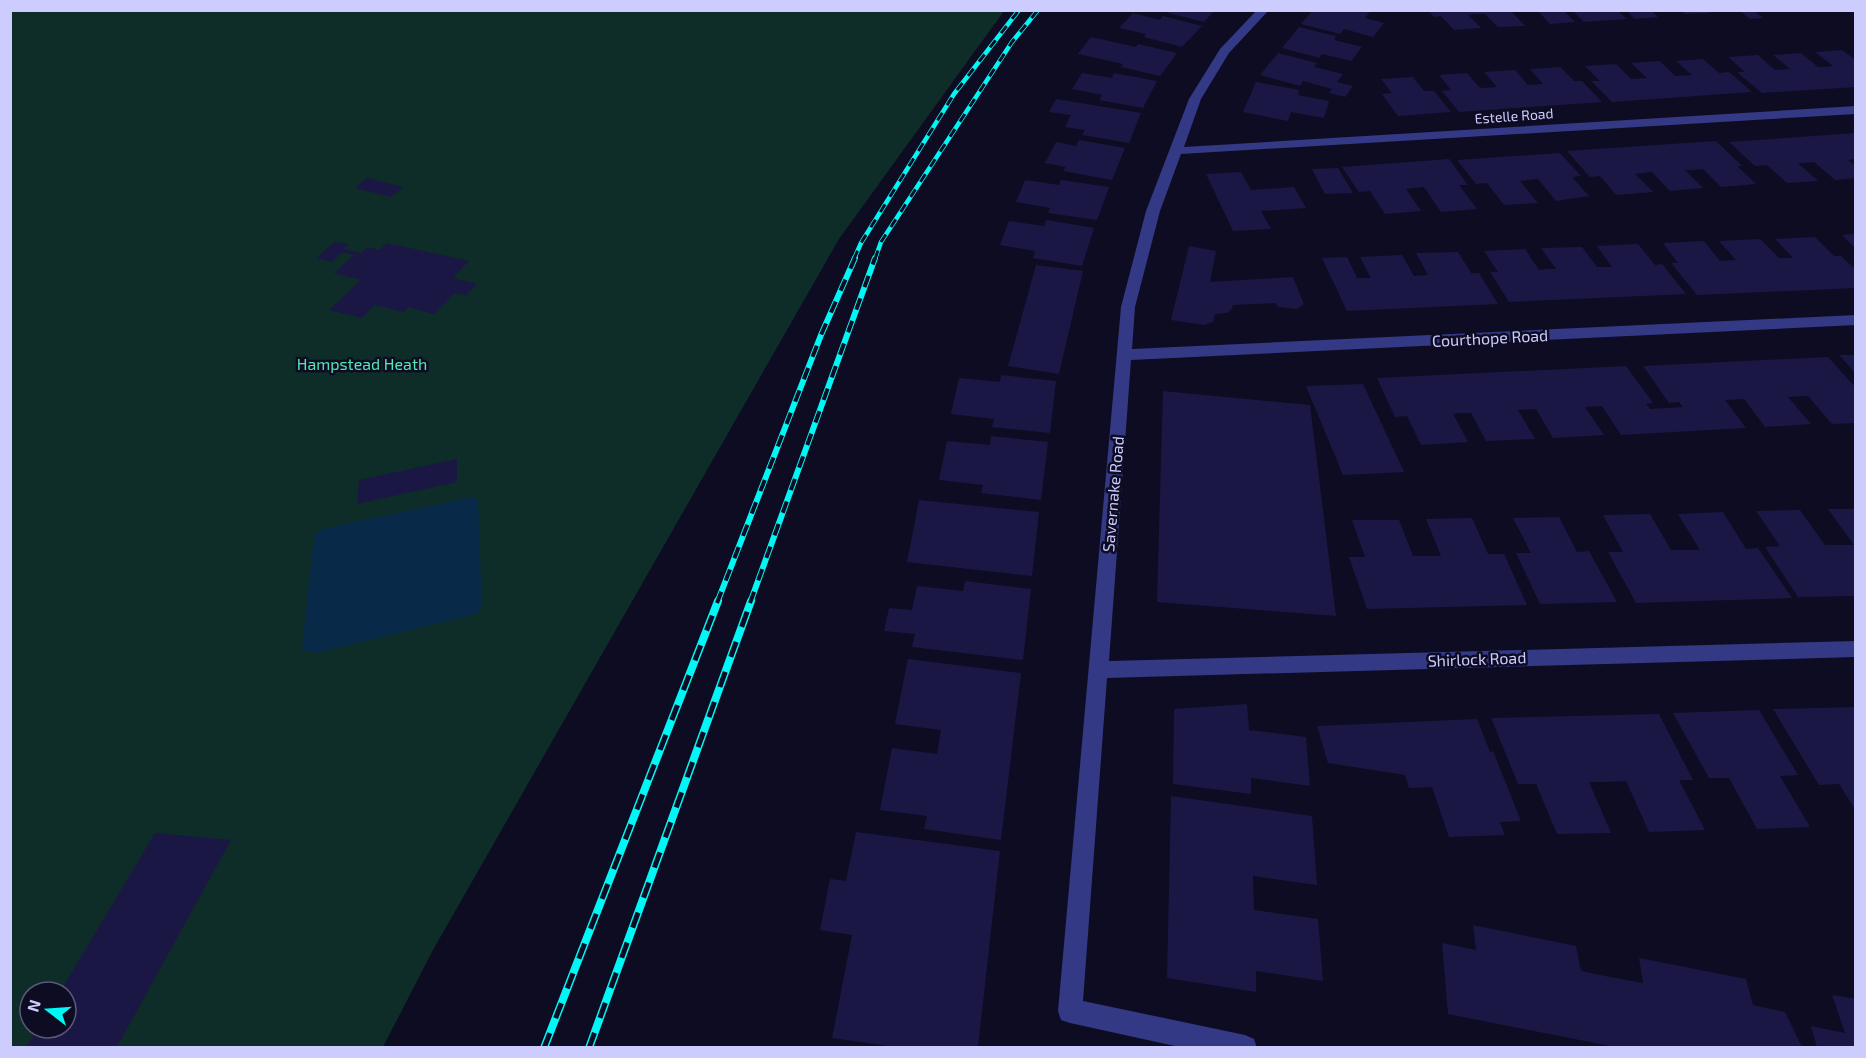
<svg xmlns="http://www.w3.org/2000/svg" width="1866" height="1058" viewBox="0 0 1866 1058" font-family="'Exo 2',sans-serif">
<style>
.green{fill:#0e2c28;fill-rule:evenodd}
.water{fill:#092948}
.building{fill:#1b1744}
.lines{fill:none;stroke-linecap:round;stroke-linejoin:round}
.street{fill:#333984;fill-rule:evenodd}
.rail-far2-casing{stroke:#00f7f5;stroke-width:4.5}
.rail-far1-casing{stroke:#00f7f5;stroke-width:6}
.rail-casing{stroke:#00f7f5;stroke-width:8}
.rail-far2{stroke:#0d0c22;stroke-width:3;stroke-dasharray:9;stroke-linecap:butt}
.rail-far1{stroke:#0d0c22;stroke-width:4;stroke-dasharray:12;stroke-linecap:butt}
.rail{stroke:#0d0c22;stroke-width:5;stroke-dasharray:16;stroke-linecap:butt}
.labels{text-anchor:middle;stroke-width:5;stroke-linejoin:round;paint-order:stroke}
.far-street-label{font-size:14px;fill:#cdccff;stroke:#0d0c22}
.street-label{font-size:16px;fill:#cdccff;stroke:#0d0c22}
.park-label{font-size:16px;fill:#51e7b1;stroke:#0d0c22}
</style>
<rect width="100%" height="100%" fill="#0d0c22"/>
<path class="green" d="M 10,11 L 1004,11 L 839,239 L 433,950 L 383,1047 L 11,1047 ZM 30,992 L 66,992 L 66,1028 L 30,1028 Z"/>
<polygon class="water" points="472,497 478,499 482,607 476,614 315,653 302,650 314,536 322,529"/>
<g class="building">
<polygon points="1170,10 1215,10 1204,22 1168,13"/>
<polygon points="1313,10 1371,10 1365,18 1384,23 1373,37 1344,29 1340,34 1301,24"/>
<polygon points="1428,10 1510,10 1525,26 1498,27 1485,14 1476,14 1468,15 1481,28 1454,30 1441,16 1434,17"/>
<polygon points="1537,10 1563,10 1575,22 1550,24"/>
<polygon points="1572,10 1617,10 1627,19 1584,22"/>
<polygon points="1626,10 1651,10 1658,17 1635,19"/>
<polygon points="1680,10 1707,10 1710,13 1685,14"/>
<polygon points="1739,10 1753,10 1763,18 1750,19"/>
<polygon points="1133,13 1160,20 1163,16 1202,26 1182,47 1144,37 1146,34 1119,28"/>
<polygon points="1299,27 1336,36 1334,40 1362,47 1351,61 1322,54 1320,58 1282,48"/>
<polygon points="1091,37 1136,47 1138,44 1177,53 1160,76 1121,67 1123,64 1078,54"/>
<polygon points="1842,50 1856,60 1856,87 1762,93 1737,72 1745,72 1728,57 1758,55 1775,70 1790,69 1773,55 1801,53 1818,67 1826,67 1833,66 1815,52"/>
<polygon points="1278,53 1317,63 1314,67 1343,74 1337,82 1353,86 1345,97 1329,93 1332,89 1303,81 1300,86 1260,75"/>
<polygon points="1703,59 1719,73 1729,72 1752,92 1612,102 1591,81 1600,81 1585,66 1616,64 1631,79 1647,78 1631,63 1660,61 1675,76 1692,75 1676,61"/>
<polygon points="1560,67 1574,81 1582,81 1602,102 1459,112 1442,91 1451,90 1439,75 1467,73 1480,88 1497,87 1484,72 1515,70 1528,85 1543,84 1530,69"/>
<polygon points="1082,73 1112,78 1114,73 1157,81 1143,108 1099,100 1102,95 1072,89"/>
<polygon points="1413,77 1424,91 1434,91 1451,112 1398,116 1382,94 1392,93 1381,79"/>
<polygon points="1256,82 1299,90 1298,95 1329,101 1324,118 1291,112 1288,121 1243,112"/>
<polygon points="1056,99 1141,113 1129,143 1082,135 1085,130 1065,127 1071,115 1049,112"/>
<polygon points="1856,133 1856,159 1848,160 1856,166 1856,178 1835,180 1814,162 1806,163 1798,163 1818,181 1787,183 1767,165 1755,166 1729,142"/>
<polygon points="1079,140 1125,148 1112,180 1063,171 1066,167 1045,163 1056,142 1076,146"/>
<polygon points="1716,141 1742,166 1737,166 1756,184 1721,187 1703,169 1692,170 1685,170 1703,188 1670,191 1652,172 1635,174 1653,192 1616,195 1600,176 1590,177 1567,151"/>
<polygon points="1560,153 1581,176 1572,177 1589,196 1556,201 1538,179 1520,181 1538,203 1504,205 1487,183 1476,184 1457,160"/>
<polygon points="1449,159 1468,185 1459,185 1477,209 1441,212 1424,187 1406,189 1421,211 1385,214 1370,191 1359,192 1342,167"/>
<polygon points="1338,168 1353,193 1325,194 1312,169"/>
<polygon points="1241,172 1251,190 1294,187 1306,208 1261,211 1271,229 1233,231 1206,174"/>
<polygon points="367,178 403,187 391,197 355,188"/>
<polygon points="1025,180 1059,185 1061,180 1109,187 1097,220 1048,213 1050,208 1016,202"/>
<polygon points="1046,220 1094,228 1082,266 1033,258 1035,251 1000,245 1009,221 1044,226"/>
<polygon points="1856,234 1856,249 1842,235"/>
<polygon points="1815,237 1834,256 1841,256 1856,270 1856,288 1697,295 1671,263 1678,263 1663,243 1704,241 1720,261 1736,260 1719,241 1760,239 1779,258 1793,258 1775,239"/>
<polygon points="335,242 349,244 344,249 361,253 367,247 379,250 387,243 469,261 453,278 477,284 466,295 455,293 434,314 408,307 404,312 374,305 362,318 329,310 361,280 334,273 354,255 343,252 332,262 316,258"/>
<polygon points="1638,244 1655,265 1662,264 1686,294 1509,302 1490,272 1498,272 1484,251 1525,249 1539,270 1547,269 1556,269 1541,248 1582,247 1597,267 1612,267 1597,246"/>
<polygon points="1189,246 1216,251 1210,282 1293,277 1304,304 1297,309 1278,307 1275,303 1232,305 1233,308 1227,313 1215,314 1213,322 1204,325 1171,320"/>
<polygon points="1458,252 1471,273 1479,273 1498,304 1347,311 1322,258 1347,257 1357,278 1371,278 1360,257 1402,255 1414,276 1428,275 1416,253"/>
<polygon points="1036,265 1083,271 1059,374 1008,366"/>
<polygon points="1839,355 1856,355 1856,374"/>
<polygon points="1828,357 1856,388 1856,393 1854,393 1856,396 1856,423 1832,424 1808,396 1788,397 1811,424 1765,427 1744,399 1725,400 1746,428 1621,435 1602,406 1585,407 1604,435 1553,438 1536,409 1518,410 1535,439 1486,441 1471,413 1461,413 1453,414 1468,442 1421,445 1407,416 1395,417 1377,378 1626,366 1653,403 1646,404 1650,409 1669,408 1683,407 1679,402 1669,403 1643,366"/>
<polygon points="1001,375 1056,381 1050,433 992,427 994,419 951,414 959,378 1000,382"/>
<polygon points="1363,384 1404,472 1343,475 1306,386"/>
<polygon points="1163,391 1310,405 1336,616 1157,602"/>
<polygon points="991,436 1048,442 1041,500 981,493 983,485 939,480 947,441 990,445"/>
<polygon points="457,459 457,482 357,504 359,480"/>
<polygon points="919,500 1039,512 1032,576 907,562"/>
<polygon points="1828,509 1856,509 1856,596 1798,597 1765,547 1780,546 1756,511 1800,510 1825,545 1854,545"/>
<polygon points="1723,512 1746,549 1758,548 1792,598 1636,603 1608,552 1623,552 1603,515 1650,514 1671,550 1700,550 1678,514"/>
<polygon points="1559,517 1577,552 1589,551 1617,602 1540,604 1516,553 1531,553 1513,518"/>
<polygon points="1472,518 1488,554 1504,554 1527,605 1367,609 1349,557 1365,557 1352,520 1399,520 1413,556 1441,556 1426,519"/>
<polygon points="965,581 1031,589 1023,660 912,647 915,634 884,631 889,608 912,610 917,586 963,591"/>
<polygon points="908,659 1021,673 1001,840 924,829 927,816 880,810 892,748 937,754 941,730 895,724"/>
<polygon points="1247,704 1249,730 1306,737 1310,786 1251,778 1251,794 1173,784 1174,709"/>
<polygon points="1856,707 1856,811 1839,784 1819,785 1773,709"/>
<polygon points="1759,710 1798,775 1780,776 1810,827 1757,829 1729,778 1709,778 1673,713"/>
<polygon points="1659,714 1693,780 1679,780 1705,830 1649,832 1626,781 1605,782 1589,782 1611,833 1557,834 1536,784 1518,784 1491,718"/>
<polygon points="1477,719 1490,752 1493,751 1521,821 1500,822 1505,835 1449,837 1432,787 1409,788 1405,775 1328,763 1317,726"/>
<polygon points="1171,796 1312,816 1317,885 1253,876 1254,910 1318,919 1323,981 1256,971 1256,992 1167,978"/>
<polygon points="856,832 1000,851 978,1047 895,1047 832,1038 852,935 820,930 830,879 846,881"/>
<polygon points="155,833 231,840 117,1047 26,1047 38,1028 66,1028 66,992 60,992"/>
<polygon points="1473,925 1576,946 1581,971 1610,977 1643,983 1639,958 1746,979 1753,1005 1785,1012 1802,1047 1615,1047 1448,1014 1442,943 1476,950"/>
<polygon points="1832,995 1856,999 1856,1047 1817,1047 1811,1026 1845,1033"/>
</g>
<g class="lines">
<polygon class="street" points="1257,10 1269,10 1229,53 1201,99 1184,147 1856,106 1856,114 1181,154 1160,211 1135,307 1132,349 1856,315 1856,325 1131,360 1109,661 1856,641 1856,657 1107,678 1083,1001 1245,1035 1254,1039 1257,1048 1184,1048 1070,1023 1061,1020 1058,1011 1121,307 1146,211 1189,99 1220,49"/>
<g class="rail-far2-casing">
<g id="rail-far2">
<polyline points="854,259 861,243 954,94 1019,10"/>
<polyline points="875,259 881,242 1012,42 1038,10"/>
</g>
</g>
<g class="rail-far1-casing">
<g id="rail-far1">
<polyline points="717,603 821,335 855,258"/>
<polyline points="750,603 875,258"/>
</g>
</g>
<g class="rail-casing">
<g id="rail">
<polyline points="544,1048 718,601"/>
<polyline points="589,1048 751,601"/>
</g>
</g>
<use href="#rail-far2" class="rail-far2"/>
<use href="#rail-far1" class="rail-far1"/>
<use href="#rail" class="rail"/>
</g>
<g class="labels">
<g class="far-street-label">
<text transform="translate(1514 116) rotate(-4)" y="5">Estelle Road</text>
</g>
<g class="street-label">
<text transform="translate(1490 338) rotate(-3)" y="6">Courthope Road</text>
<text transform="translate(1113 494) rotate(-85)" y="6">Savernake Road</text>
<text transform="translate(1477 659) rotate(-2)" y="6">Shirlock Road</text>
</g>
<g class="park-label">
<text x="362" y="370">Hampstead Heath</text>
</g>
</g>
<rect width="1866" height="1058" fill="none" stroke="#cdccff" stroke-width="24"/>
<g transform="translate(48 1010) rotate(287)"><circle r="28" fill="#0d0c22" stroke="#5a597a" stroke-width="1.5"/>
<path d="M0-4.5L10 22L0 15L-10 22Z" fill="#00f7f5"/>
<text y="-9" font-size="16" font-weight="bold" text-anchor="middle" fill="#cdccff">N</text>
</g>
</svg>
